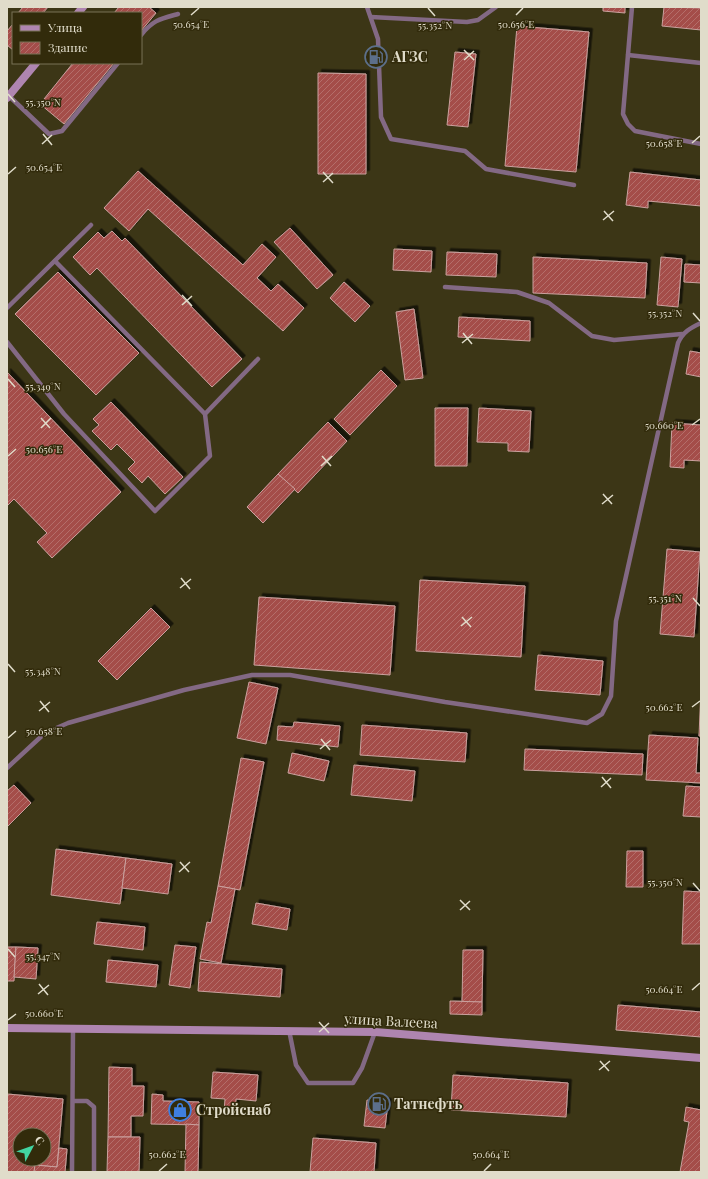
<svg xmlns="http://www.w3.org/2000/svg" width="708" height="1179" viewBox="0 0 708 1179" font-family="'Playfair Display',serif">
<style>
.building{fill:url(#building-hatch);stroke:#caa19e;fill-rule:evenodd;filter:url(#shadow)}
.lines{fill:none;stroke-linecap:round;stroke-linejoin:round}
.lane{stroke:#836984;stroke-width:4.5}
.secondary{stroke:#af85b0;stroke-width:8}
.ticks{fill:none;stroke:#e0dcca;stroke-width:1.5}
.labels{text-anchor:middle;stroke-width:3;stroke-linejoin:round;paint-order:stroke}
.poi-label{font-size:14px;font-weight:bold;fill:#e0dcca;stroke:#322b0b;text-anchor:start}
.street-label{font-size:14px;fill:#e0dcca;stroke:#322b0b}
.ticks-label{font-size:10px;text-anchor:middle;fill:#e0dcca;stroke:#322b0b;stroke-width:3;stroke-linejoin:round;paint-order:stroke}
</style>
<defs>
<pattern id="building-hatch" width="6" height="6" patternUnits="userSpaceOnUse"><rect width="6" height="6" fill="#a44d4a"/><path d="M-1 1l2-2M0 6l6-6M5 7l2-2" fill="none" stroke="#b46e6b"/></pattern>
<filter id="shadow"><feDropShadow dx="3.5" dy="-3.5" stdDeviation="0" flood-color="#0009"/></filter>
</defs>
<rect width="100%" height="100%" fill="#3c3616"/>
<g class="building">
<polygon points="23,7 48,7 43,13 18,13"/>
<polygon points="119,7 149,7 156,13 141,31 141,13 114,13"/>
<polygon points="603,7 625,7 625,13 603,11"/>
<polygon points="664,7 701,8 701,30 662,26"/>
<polygon points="13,24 13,50 7,45 7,31"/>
<polygon points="517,26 589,32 576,172 505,166"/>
<polygon points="455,52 476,54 468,127 447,125"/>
<polygon points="73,63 114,63 64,124 40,104"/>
<polygon points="318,73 366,74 366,174 318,174"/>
<polygon points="138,171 243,265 262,244 276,257 257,278 271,291 278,284 304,308 283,331 148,209 129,231 104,208"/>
<polygon points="630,172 701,180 701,206 648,201 648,208 626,205"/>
<polygon points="290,228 333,275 317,289 274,242"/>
<polygon points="112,231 122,241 125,238 242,359 212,387 97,268 90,275 73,257 98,232 104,238"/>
<polygon points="394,249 432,251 431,272 393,270"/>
<polygon points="447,252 497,254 496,277 446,275"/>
<polygon points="533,257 647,263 645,298 533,293"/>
<polygon points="661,257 682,259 678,307 657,305"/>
<polygon points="685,264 701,265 701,283 684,282"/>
<polygon points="58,272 139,353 96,395 15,314"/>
<polygon points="344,282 370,306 355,322 330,298"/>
<polygon points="414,309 423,378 405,380 396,312"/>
<polygon points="459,317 530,321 530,341 458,337"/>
<polygon points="690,351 701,353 701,377 686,374"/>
<polygon points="381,370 397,386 350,435 334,419"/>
<polygon points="7,372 121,492 52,558 37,542 47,533 14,499 7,506"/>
<polygon points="111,402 183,477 165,494 148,476 142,483 128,469 135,462 117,444 111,450 92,431 99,425 93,419"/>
<polygon points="435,408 468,408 467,466 435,466"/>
<polygon points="479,408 531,411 529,452 508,451 508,443 477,442"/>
<polygon points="328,422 347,441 298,493 278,474"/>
<polygon points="672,423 701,425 701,461 684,460 684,468 670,467"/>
<polygon points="278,474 295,489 263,523 247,507"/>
<polygon points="667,549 700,552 694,637 660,634"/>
<polygon points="420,580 525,586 521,657 416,651"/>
<polygon points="259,597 395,606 390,675 254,665"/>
<polygon points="151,608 170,627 117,680 98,661"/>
<polygon points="538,655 603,661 600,695 535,690"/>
<polygon points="249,682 278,688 266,744 237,738"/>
<polygon points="701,688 701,736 699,736"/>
<polygon points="294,722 340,726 338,747 277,740 278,726 293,727"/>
<polygon points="362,725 467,733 465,762 360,755"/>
<polygon points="649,735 698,738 696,773 701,773 701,783 646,780"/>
<polygon points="525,749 643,754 642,775 524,770"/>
<polygon points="292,753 329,761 324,781 288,773"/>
<polygon points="241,758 264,762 240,890 218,886"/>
<polygon points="354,765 415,771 412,801 351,795"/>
<polygon points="14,785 31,803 7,827 7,791"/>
<polygon points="686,786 701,787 701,817 683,816"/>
<polygon points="56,849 126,858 120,904 51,895"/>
<polygon points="627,851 643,851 643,887 626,887"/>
<polygon points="126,858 172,864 168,894 122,888"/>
<polygon points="218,886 235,889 221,963 200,959 207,922 211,923"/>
<polygon points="684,891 701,892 701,944 682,944"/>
<polygon points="256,903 290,909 287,930 252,924"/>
<polygon points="97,922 145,927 143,950 94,944"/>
<polygon points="175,945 196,947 190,988 169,985"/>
<polygon points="7,947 16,947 14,981 7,981"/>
<polygon points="16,947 38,948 36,979 14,977"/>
<polygon points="463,950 483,950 482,1002 462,1002"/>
<polygon points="108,960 158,965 156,987 106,982"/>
<polygon points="200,962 282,969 280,997 198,991"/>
<polygon points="450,1001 482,1002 482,1015 450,1014"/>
<polygon points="618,1005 701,1012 701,1037 616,1030"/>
<polygon points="109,1067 132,1068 132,1086 144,1086 143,1116 131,1116 131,1137 108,1137"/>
<polygon points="213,1072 258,1075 256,1101 236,1099 235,1113 224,1112 225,1099 211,1098"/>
<polygon points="453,1075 568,1083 566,1117 451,1110"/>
<path d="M 7,1094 L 63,1099 L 57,1167 L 35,1165 L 34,1172 L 7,1172 ZM 20,1135 L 44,1135 L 44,1159 L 20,1159 Z"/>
<polygon points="152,1094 163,1095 163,1101 199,1102 199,1125 151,1124"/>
<polygon points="367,1100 388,1102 385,1128 364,1126"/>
<polygon points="686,1107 701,1110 701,1172 680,1172 689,1122 684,1121"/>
<polygon points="186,1124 199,1125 198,1172 185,1172"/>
<polygon points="108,1137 140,1137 139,1172 107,1172"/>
<polygon points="313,1138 376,1143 374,1172 310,1172"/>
<polygon points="59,1148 67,1149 65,1172 34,1172 35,1165 57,1167"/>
</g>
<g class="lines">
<g class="lane">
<polyline points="367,7 378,39 381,117 391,139 465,151 486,169 574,185"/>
<polyline points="632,7 623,114 628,124 635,131 701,144"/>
<polyline points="371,17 467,22 478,20 496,7"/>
<path d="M 141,35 C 153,20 160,19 178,14"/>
<polyline points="628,55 701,63"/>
<polyline points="9,96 49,134 62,131 118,63"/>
<polyline points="55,261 205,414"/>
<polyline points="445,287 517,292 549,303 592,336 614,340 682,334"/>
<polyline points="7,308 91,225"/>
<polyline points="7,342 64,414 155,511 210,456 205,414 258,359"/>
<path d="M 7,768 L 45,733 L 68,723 L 184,690 L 252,675 L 290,675 L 445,702 L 587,723 L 602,714 L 611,696 L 616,621 L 678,343 C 683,332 690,328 701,323"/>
<polyline points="289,1030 296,1065 308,1083 353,1083 362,1068 375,1032"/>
<polyline points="73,1101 87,1101 94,1107 94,1172"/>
<polyline points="72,1172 73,1029"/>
</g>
<g class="secondary">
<polyline points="78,13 83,7"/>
<polyline points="7,98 36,63"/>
<polyline points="7,1028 375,1032 701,1058"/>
</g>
</g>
<path class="ticks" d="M 428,8 L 435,16M 191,15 L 199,8M 516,15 L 523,8M 464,50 L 474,60M 464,60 L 474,51M 8,94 L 15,102M 43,134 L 52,145M 692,143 L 700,136M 42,144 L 52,135M 323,172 L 333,183M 8,174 L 16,167M 323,182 L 333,173M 604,211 L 613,221M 603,220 L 614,211M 182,295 L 192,306M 182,305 L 192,296M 693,313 L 700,321M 463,333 L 472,344M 462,343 L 473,334M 8,379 L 15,387M 41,418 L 50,428M 692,425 L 700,419M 41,428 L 51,418M 8,456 L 16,449M 322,456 L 331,466M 321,466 L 332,456M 603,494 L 612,504M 602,504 L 613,495M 181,578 L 190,589M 180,588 L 191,579M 693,598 L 700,606M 462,617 L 471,627M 461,626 L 472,617M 8,664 L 15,672M 40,701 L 49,712M 692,707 L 700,701M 39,711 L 50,702M 8,738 L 16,731M 321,739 L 330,750M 320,749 L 331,740M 602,777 L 611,788M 601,787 L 611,778M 180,862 L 189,872M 179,872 L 190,862M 693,883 L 700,891M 460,900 L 470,910M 460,910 L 470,901M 8,949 L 15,957M 39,984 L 48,995M 692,990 L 700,983M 38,994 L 49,985M 8,1020 L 16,1014M 319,1022 L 329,1033M 319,1032 L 329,1023M 600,1061 L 609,1071M 599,1070 L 610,1061M 159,1171 L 167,1164M 484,1171 L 491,1164"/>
<defs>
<g id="fuel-ring" transform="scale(1.15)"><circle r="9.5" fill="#322b0b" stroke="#5c6f8a" stroke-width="1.5"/><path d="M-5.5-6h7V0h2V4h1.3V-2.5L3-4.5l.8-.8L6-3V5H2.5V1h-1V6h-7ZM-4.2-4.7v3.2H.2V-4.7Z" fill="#5c6f8a"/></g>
<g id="shop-ring" transform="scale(1.15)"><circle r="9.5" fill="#322b0b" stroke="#3f7fe0" stroke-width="1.5"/><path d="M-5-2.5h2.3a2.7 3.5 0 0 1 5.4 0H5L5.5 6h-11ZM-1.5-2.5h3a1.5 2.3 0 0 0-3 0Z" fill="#3f7fe0"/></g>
</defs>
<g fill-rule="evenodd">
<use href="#fuel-ring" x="376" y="57"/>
<use href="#fuel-ring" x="379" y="1104"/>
<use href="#shop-ring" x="180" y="1110"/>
</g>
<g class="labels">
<g class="poi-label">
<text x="392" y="62">АГЗС</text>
<text x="394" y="1109">Татнефть</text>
<text x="196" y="1115">Стройснаб</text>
</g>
<g class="street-label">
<text transform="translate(391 1021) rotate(3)" y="5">улица Валеева</text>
</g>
</g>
<g class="ticks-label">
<text x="191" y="28">50.654°E</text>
<text x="516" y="28">50.656°E</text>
<text x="435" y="29">55.352°N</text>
<text x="43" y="106">55.350°N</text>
<text x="664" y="147">50.658°E</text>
<text x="44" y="171">50.654°E</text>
<text x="665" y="317">55.352°N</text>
<text x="43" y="390">55.349°N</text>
<text x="664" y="429">50.660°E</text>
<text x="44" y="453">50.656°E</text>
<text x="665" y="602">55.351°N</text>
<text x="43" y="675">55.348°N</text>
<text x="664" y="711">50.662°E</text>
<text x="44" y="735">50.658°E</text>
<text x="665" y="886">55.350°N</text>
<text x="43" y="960">55.347°N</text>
<text x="664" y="993">50.664°E</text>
<text x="44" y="1017">50.660°E</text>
<text x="167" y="1158">50.662°E</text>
<text x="491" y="1158">50.664°E</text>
</g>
<rect width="708" height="1179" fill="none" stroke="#e0dcca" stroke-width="16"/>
<rect x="12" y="12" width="130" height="52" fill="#322b0b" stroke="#787257"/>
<rect x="20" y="25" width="20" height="6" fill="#af85b0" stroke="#787257"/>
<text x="48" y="32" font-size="12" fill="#e0dcca">Улица</text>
<rect x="20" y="42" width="20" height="12" fill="url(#building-hatch)" stroke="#787257"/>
<text x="48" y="52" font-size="12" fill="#e0dcca">Здание</text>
<g transform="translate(32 1147) rotate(49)"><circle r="19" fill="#322b0b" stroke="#787257"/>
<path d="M0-3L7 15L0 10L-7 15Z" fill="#42d4a1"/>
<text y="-6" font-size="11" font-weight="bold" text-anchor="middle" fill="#e0dcca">С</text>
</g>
</svg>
